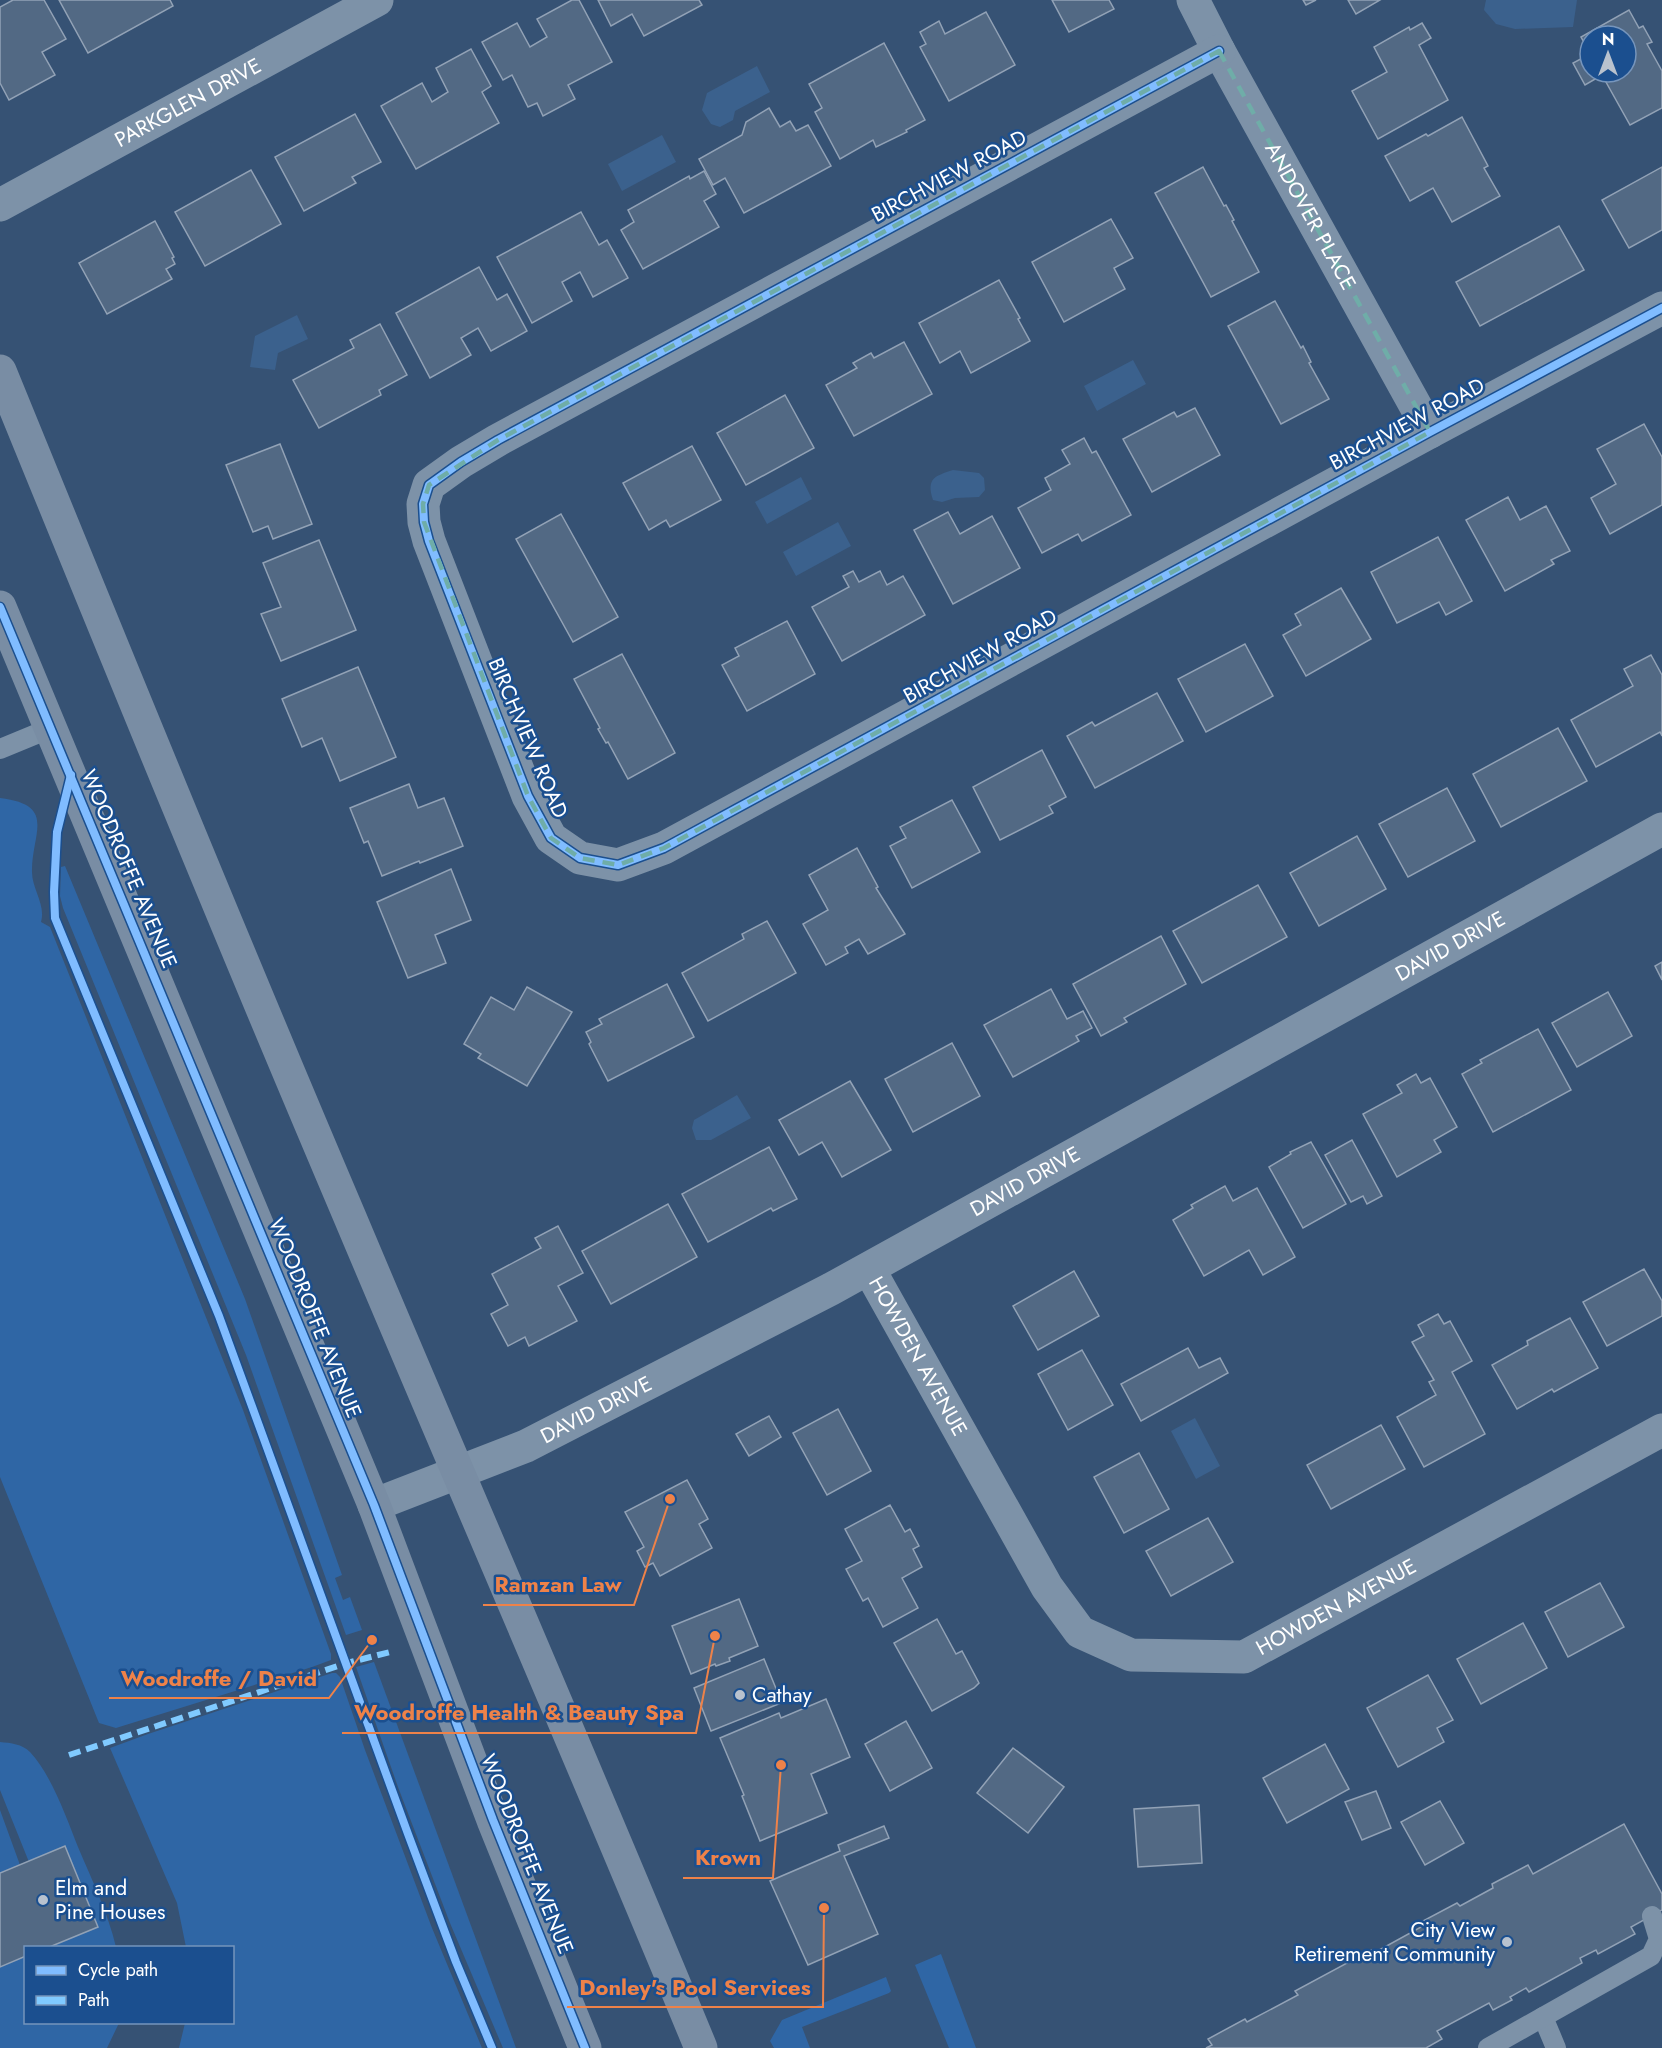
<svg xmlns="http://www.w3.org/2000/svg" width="1662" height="2048" viewBox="0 0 1662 2048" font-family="Jost,sans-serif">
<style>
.green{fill:#2f66a5}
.water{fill:#3b618d}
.building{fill:#526984;stroke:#92a2b6;stroke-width:1.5}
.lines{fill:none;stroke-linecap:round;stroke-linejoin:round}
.service{stroke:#7d92a8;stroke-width:20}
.minor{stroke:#7d92a8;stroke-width:33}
.secondary{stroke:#798da4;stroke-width:33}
.quiet{stroke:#80caff;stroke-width:6;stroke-dasharray:12 6;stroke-linecap:butt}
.cycleway-casing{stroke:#1b4f8f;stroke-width:11}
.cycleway{stroke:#80bcff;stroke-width:8}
.marked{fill:none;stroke:#6fada8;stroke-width:4.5;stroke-dasharray:12 8;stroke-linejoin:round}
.poi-dot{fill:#b9c2ce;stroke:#1b4f8f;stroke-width:2}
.labels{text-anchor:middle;stroke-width:5;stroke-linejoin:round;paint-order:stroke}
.street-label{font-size:21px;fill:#fff;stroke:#1b4f8f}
.poi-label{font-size:21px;fill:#fff;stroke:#1b4f8f;text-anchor:start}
.leader{fill:none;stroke:#ee8249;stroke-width:2}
.callout-dot{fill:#ee8249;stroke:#1b4f8f;stroke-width:2}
.callout-label{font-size:22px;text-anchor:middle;font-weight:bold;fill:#ee8249;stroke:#1b4f8f;stroke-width:5;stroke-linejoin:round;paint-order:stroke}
</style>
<rect width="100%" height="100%" fill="#365274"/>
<g class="green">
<path d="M 0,798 C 58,805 31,834 32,872 C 32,889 46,905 41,922 L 50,927 L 243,1410 L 331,1654 L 331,1660 L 312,1667 L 116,1728 L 99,1723 L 0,1477 Z"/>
<polygon points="65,866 245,1299 342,1575 335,1578 343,1600 350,1597 362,1630 346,1635 246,1355 63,908 60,896 61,867"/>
<polygon points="374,1662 516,2048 503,2048 450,1923 398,1787 356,1667"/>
<polygon points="332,1673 336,1673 340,1677 365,1750 432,1928 482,2048 179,2048 185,2023 232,2022 232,1948 186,1947 177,1903 110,1748 148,1734"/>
<path d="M 0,1742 C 11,1743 22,1744 30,1752 C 51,1774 67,1819 78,1847 C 92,1880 108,1913 116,1947 L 47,1947 L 29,1862 L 0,1790 Z"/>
<polygon points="0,1810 20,1865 0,1873"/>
<polygon points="941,1954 976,2048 949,2048 915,1965"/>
<polygon points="25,1956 26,2022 119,2023 107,2048 0,2048 0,1967"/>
<polygon points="886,1977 891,1991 889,1993 802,2027 810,2048 774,2048 770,2041 782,2020"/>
</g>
<g class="water">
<polygon points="1486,0 1577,0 1573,27 1515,29 1496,24 1484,10"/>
<polygon points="757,66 770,92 735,111 733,120 720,127 711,124 702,110 707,93"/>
<polygon points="662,135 676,162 622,191 608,164"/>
<polygon points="297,315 308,339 278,353 275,370 250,367 255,336"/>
<polygon points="1133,360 1146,384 1097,411 1084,386"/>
<path d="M 953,470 L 979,473 L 984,478 L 985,490 L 979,497 L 955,498 L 942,502 L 933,500 C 926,478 935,476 953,470 Z"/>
<polygon points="801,477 812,499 767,524 755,502"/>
<polygon points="838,522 851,546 796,576 783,552"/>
<polygon points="737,1095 751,1118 711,1140 696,1140 692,1128 694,1120"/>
<polygon points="1195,1418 1220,1466 1196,1479 1171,1431"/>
</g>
<g class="building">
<polygon points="13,0 44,0 66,39 42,52 55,75 9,100 0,83 0,7"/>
<polygon points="59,0 170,0 173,6 88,53"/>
<polygon points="572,0 579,0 612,62 568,85 575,99 543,116 537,103 528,107 512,75 503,80 482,42 517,23 530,47 547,37 537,19"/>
<polygon points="598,0 699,0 702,5 644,36 632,14 611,26"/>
<polygon points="1052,0 1109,0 1114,9 1069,32"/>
<polygon points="1303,0 1316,0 1306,5"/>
<polygon points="1348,0 1380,0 1356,14"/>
<polygon points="1629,10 1639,28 1643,26 1652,42 1647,44 1662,71 1662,108 1630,125 1602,75 1585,85 1573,63 1590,54 1590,72 1626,72 1626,36 1590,36 1590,53 1581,37"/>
<polygon points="986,12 1015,65 949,101 920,47 926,44 920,32 939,21 945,34"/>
<polygon points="1422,23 1431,38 1419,45 1448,100 1378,139 1352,91 1387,72 1374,47 1409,27 1410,30"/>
<polygon points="884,43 925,120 906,130 907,132 876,147 873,140 840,159 815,112 822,108 809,84"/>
<polygon points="471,49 491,86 482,92 499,123 416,169 381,106 422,83 432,102 448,92 436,68"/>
<polygon points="769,108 780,127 790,121 796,131 808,125 831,166 744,213 725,178 713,185 699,159 742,135 746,122"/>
<polygon points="355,114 381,162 352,177 356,183 304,211 275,157"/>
<polygon points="1462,117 1488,166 1484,168 1500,196 1452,222 1433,188 1410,201 1385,156 1426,134 1428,136"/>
<polygon points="1203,167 1224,206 1226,205 1234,220 1232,221 1259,272 1211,297 1155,193"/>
<polygon points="1662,167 1662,230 1629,248 1602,200"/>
<polygon points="251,170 281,224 205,266 175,212"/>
<polygon points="704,171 716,194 704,201 719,227 643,269 621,230 634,222 628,210 689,176 690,179"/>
<polygon points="581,212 599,245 607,240 628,278 593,297 580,272 562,282 572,301 532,323 497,257"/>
<polygon points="1111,219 1133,258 1114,268 1125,289 1064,322 1032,262"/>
<polygon points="155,221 174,257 172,258 175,264 166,269 172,279 107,314 79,263"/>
<polygon points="1559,226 1584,270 1480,326 1456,282"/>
<polygon points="479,267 497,300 507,294 527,331 491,351 478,328 461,338 471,355 430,378 396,313"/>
<polygon points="999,280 1020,318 1018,319 1030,341 971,373 960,351 940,363 919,323"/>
<polygon points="1275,301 1301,348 1303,346 1311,362 1309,363 1329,399 1281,424 1228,326"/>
<polygon points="380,324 407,375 379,390 381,395 319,428 293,380 354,348 350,340"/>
<polygon points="904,342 932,394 854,436 826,385 857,368 853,363 871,353 874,358"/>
<polygon points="785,395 814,448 746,485 717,433"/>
<polygon points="1195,408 1220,455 1152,492 1123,439 1174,412 1177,417"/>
<polygon points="1644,424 1662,457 1662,505 1610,534 1591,498 1616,484 1597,449"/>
<polygon points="1084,438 1092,453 1096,451 1131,515 1082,541 1078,534 1042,553 1018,508 1051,490 1045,478 1070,464 1062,450"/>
<polygon points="280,444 312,524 273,539 268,526 253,532 226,465"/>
<polygon points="692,446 721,500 670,527 666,520 649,530 623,483"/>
<polygon points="1508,497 1520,520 1546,506 1570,551 1551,560 1554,564 1505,591 1466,520"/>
<polygon points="948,512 960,534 992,516 1020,568 953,604 914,530"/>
<polygon points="561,514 618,617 573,642 516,539"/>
<polygon points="1438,537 1472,601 1446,615 1439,602 1397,623 1371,572"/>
<polygon points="319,540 356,630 281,661 261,614 281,607 263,563"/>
<polygon points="853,571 859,582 880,571 887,585 903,576 925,615 842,661 812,607 849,587 843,576"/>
<polygon points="1341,588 1371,639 1306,676 1283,635 1301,625 1295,614"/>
<polygon points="787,621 815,674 747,711 722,665 739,656 735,648"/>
<polygon points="1245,644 1273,696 1206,732 1178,679"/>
<polygon points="622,654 675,753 628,779 608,742 606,743 598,729 600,728 574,679"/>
<polygon points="1651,655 1662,675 1662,736 1660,732 1596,767 1571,720 1633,686 1624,669"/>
<polygon points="358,667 396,757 340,781 322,738 302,747 282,699"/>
<polygon points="1157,693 1183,741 1095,788 1067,736 1092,722 1095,726"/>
<polygon points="1558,728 1587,781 1501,827 1473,774"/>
<polygon points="1042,750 1066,797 1049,806 1053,813 1000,840 973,787"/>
<polygon points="409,784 418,808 444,798 463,846 420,863 419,861 382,876 368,841 364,843 350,808"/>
<polygon points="1447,788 1475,841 1408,877 1379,824"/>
<polygon points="952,800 980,852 912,888 890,846 906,838 900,827"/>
<polygon points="1357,836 1386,889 1319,926 1290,873"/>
<polygon points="857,848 878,887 876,888 905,934 868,954 859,939 845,947 848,953 826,965 803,924 828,910 809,875"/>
<polygon points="451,869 471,920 435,935 446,963 408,978 377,902"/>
<polygon points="1258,885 1287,937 1202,983 1173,931"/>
<polygon points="767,921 796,973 708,1021 682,973 744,939 742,934"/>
<polygon points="1161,936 1186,984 1124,1018 1127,1022 1101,1036 1073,984"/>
<polygon points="1662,962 1662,980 1655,966"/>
<polygon points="667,984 694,1037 608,1081 589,1044 591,1042 586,1032 602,1024 599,1019"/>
<polygon points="527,987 572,1012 527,1086 478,1058 481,1054 464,1044 491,997 514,1010"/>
<polygon points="1051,989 1067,1019 1083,1011 1092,1028 1076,1036 1079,1041 1013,1077 984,1025"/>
<polygon points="1608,992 1632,1036 1577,1067 1552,1023"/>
<polygon points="1538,1029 1571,1090 1493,1132 1462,1074 1482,1063 1480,1060"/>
<polygon points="952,1043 980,1096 913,1132 885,1079"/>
<polygon points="1416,1074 1421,1083 1430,1078 1457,1127 1434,1140 1441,1152 1397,1177 1363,1114 1402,1093 1397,1085"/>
<polygon points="850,1081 891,1150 842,1177 822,1142 799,1155 779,1120"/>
<polygon points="1352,1140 1382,1196 1367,1204 1363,1196 1351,1202 1325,1155"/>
<polygon points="1311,1142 1346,1204 1303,1228 1269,1167 1291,1154 1290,1152"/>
<polygon points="769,1147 797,1199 773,1211 771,1208 708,1242 682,1194"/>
<polygon points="1225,1186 1233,1201 1257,1188 1295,1257 1263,1275 1249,1250 1204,1276 1173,1220 1193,1208 1191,1205"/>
<polygon points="668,1204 697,1257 611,1304 582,1251"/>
<polygon points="558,1226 583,1273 558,1286 577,1321 529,1346 525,1337 508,1346 491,1314 508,1305 492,1274 541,1248 535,1238"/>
<polygon points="1644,1269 1662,1301 1662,1316 1607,1346 1583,1302"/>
<polygon points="1074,1271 1099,1316 1038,1350 1013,1306"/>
<polygon points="1438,1314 1444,1324 1450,1321 1472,1361 1452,1372 1485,1434 1424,1467 1397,1417 1436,1395 1429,1382 1434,1380 1412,1342 1424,1336 1418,1325"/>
<polygon points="1570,1318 1598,1368 1554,1392 1552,1389 1517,1409 1492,1365 1528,1345 1527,1341"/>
<polygon points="1188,1348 1199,1368 1220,1358 1228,1373 1141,1421 1121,1384"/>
<polygon points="1082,1350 1113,1405 1068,1430 1038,1374"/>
<polygon points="838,1409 871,1471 827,1495 793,1433"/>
<polygon points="769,1416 781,1437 749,1456 736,1434"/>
<polygon points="1381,1425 1405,1469 1331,1509 1307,1465"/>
<polygon points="1139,1453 1169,1509 1124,1533 1094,1477"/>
<polygon points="687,1480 708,1519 699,1524 712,1548 660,1576 653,1563 645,1567 637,1551 644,1547 625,1512"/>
<polygon points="890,1505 905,1532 910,1529 919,1546 913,1549 922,1567 902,1578 918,1608 883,1627 868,1598 863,1601 846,1569 862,1561 845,1529"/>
<polygon points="1208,1518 1233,1562 1171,1596 1146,1551"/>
<polygon points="1600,1583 1624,1627 1568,1657 1545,1612"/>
<polygon points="739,1599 758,1646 729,1658 730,1661 716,1666 715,1664 691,1674 672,1626"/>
<polygon points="937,1619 956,1654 962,1651 979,1683 974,1688 932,1711 894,1643"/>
<polygon points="1523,1623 1547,1668 1481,1704 1457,1659"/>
<polygon points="764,1659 777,1691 781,1689 785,1699 781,1701 781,1703 711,1731 694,1688"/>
<polygon points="1428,1675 1453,1720 1437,1728 1444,1742 1398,1767 1367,1708"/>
<polygon points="826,1699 850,1757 811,1774 827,1813 760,1841 742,1796 744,1795 720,1738 779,1713 781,1718"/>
<polygon points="906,1721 932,1768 890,1791 865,1744"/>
<polygon points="1325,1744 1349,1789 1287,1823 1263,1778"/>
<polygon points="1013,1748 1064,1787 1028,1833 977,1793"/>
<polygon points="1376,1791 1391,1828 1362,1840 1345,1802"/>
<polygon points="1440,1801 1464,1843 1425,1865 1401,1822"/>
<polygon points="1199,1805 1202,1863 1138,1867 1134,1809"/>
<polygon points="1624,1824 1662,1894 1662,1910 1631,1927 1635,1934 1598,1954 1596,1950 1580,1958 1582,1963 1529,1992 1526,1988 1510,1997 1512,2000 1493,2010 1489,2003 1437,2031 1442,2039 1426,2048 1206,2048 1212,2045 1208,2039 1245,2019 1247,2022 1298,1995 1295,1991 1371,1950 1372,1954 1423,1926 1421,1922 1457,1903 1460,1906 1493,1888 1492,1884 1528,1865 1533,1874"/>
<polygon points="884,1826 889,1838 844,1856 878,1934 808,1965 770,1881 840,1851 838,1845"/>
<polygon points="65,1846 98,1927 47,1948 26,1948 26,1956 0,1967 0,1873"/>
</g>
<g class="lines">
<g class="service">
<polyline points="0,749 51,728"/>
<polyline points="1543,2017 1556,2048"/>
<polyline points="1488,2048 1651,1956 1659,1939 1652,1916"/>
</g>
<g class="minor">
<path id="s1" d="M 1193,0 L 1219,51 L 1430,432"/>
<polyline points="1219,51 498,440 461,462 429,485 423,504 424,522 429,541 528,796 551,838 580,858 618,865 664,848 1430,432 1662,308"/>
<path id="s2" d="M 0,205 L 377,0"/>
<path id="s3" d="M 869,1269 L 1047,1587 L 1080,1632 L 1131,1655 L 1244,1657 L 1662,1430"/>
<path id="s4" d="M 374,1505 L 526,1446 L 831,1289 L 1662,829"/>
</g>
<g class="secondary">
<path d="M 0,371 C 115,653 230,935 349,1215 C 466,1493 586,1769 701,2048"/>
<polyline points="0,607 374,1505 493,1820 585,2048"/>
</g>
<polyline class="quiet" points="69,1755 347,1663 390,1652"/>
<g class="cycleway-casing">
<g id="cycleway">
<polyline points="1219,51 498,440 461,462 429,485 423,504 424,522 429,541 528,796 551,838 580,858 618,865 664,848 1430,432 1662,308"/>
<polyline points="0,607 374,1505 493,1820 585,2048"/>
<polyline points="71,775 57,832 54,892 55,918 219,1316 408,1834 456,1962 492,2048"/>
</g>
</g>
<use href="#cycleway" class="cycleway"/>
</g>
<path class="marked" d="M 1219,51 L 1430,432 L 664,848 L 618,865 L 580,858 L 551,838 L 528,796 L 424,522 L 423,504 L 429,485 L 498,440 Z"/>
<g class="poi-dot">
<circle cx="740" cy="1695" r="6"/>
<circle cx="43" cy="1900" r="6"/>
<circle cx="1507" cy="1942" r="6"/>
</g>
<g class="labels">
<g class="street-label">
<text dy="7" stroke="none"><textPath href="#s2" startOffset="214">PARKGLEN DRIVE</textPath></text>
<text transform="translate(949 176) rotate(-28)" y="7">BIRCHVIEW ROAD</text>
<text dy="7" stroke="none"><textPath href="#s1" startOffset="246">ANDOVER PLACE</textPath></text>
<text transform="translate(1407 424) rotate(-28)" y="7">BIRCHVIEW ROAD</text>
<text transform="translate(980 656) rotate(-29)" y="7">BIRCHVIEW ROAD</text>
<text transform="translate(528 738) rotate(67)" y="7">BIRCHVIEW ROAD</text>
<text transform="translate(129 869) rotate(67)" y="7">WOODROFFE AVENUE</text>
<text dy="7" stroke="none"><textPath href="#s4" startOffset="1214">DAVID DRIVE</textPath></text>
<text dy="7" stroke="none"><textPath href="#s4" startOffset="728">DAVID DRIVE</textPath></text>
<text transform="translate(315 1318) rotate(68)" y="7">WOODROFFE AVENUE</text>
<text dy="7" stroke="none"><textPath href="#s3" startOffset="100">HOWDEN AVENUE</textPath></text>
<text dy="7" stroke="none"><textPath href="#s4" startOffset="242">DAVID DRIVE</textPath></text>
<text dy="7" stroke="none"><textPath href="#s3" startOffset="694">HOWDEN AVENUE</textPath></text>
<text transform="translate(527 1854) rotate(68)" y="7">WOODROFFE AVENUE</text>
</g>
<g class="poi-label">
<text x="752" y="1702">Cathay</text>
<text x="55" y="1895">Elm and<tspan x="55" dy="24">Pine Houses</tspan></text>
<text x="1495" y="1937" text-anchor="end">City View<tspan x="1495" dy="24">Retirement Community</tspan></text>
</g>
</g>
<path class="leader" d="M670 1499L634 1605H483M372 1640L329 1698H109M715 1636L696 1733H342M781 1765L773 1878H683M824 1908L823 2007H567"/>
<g class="callout-dot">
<circle cx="670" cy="1499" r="6"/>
<circle cx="372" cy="1640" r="6"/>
<circle cx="715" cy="1636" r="6"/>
<circle cx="781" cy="1765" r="6"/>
<circle cx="824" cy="1908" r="6"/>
</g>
<g class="callout-label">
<text x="558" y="1592">Ramzan Law</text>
<text x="219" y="1686">Woodroffe / David</text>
<text x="519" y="1720">Woodroffe Health &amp; Beauty Spa</text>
<text x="728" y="1865">Krown</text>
<text x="695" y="1995">Donley's Pool Services</text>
</g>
<rect x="24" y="1946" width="210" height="78" fill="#1b4f8f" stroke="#7695bc" stroke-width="1.5"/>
<rect x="36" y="1966" width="30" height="9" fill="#80bcff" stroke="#7695bc" stroke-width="1.5"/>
<text x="78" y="1976" font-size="18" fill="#ffffff">Cycle path</text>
<rect x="36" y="1996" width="30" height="9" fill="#80caff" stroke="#7695bc" stroke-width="1.5"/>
<text x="78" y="2006" font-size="18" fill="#ffffff">Path</text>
<g transform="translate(1608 54)"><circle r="28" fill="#1b4f8f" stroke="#7695bc" stroke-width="1.5"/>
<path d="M0-4.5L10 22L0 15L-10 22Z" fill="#b9c2ce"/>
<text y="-9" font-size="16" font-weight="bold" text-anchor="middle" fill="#ffffff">N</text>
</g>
</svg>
